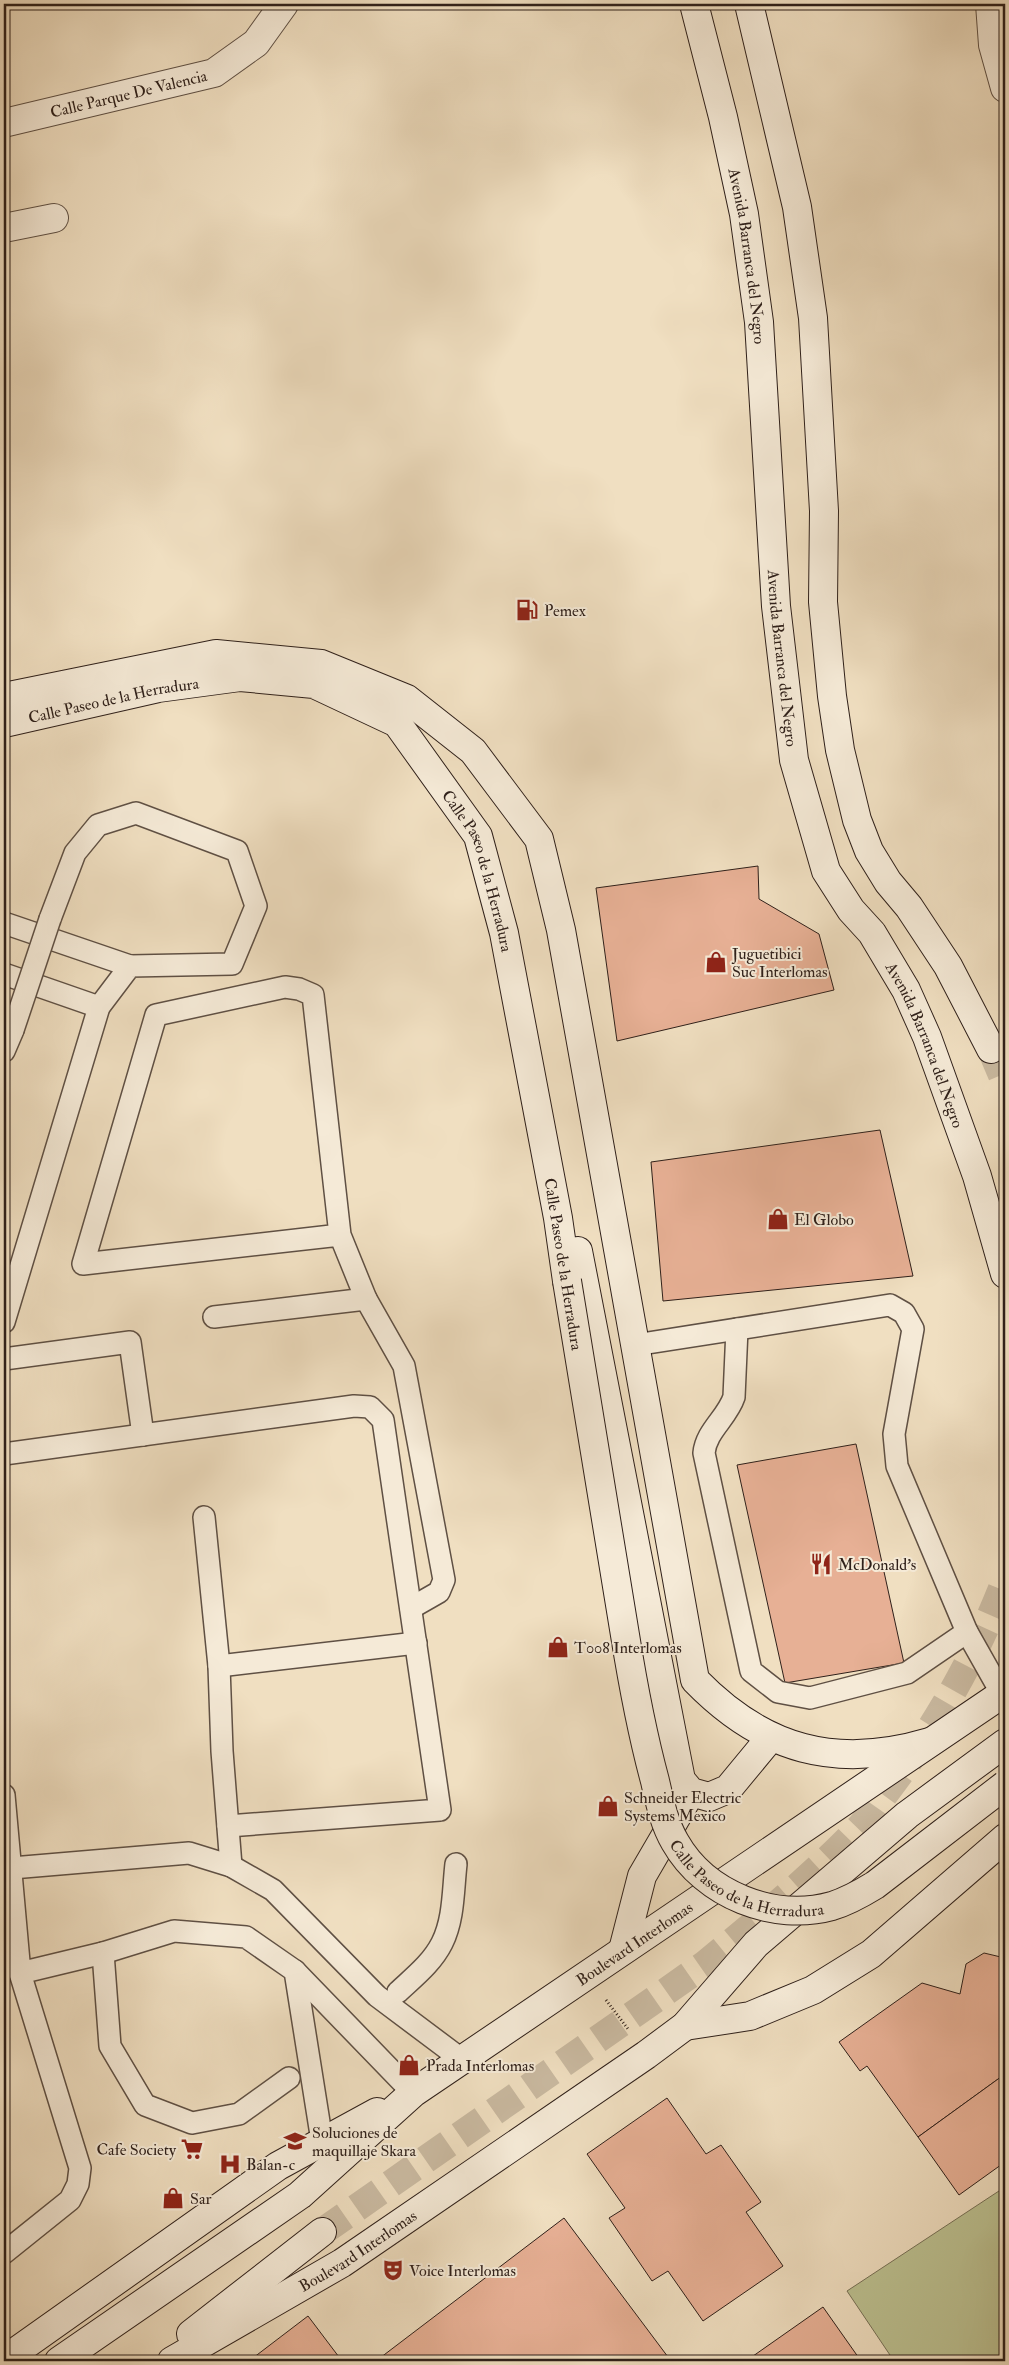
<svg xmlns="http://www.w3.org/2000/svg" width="1009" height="2365" viewBox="0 0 1009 2365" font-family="'IM FELL Double Pica',serif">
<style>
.green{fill:#bcc191;stroke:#767056}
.building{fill:#e7b095;stroke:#2f201a}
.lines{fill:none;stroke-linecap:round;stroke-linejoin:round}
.secondary-tunnel{stroke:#c9b9a0;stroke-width:28;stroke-dasharray:28 14;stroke-linecap:butt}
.lane-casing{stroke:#5f5044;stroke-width:24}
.street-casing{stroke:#5f5044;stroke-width:30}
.secondary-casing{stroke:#2f201a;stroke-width:30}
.path{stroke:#2f201a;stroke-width:3;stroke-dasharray:1 2.5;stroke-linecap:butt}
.lane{stroke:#f5ead7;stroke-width:21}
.street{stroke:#f5ead7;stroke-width:28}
.secondary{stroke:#f5ead7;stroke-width:28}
.lane-bridge-casing{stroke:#5f5044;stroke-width:24;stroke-linecap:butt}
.secondary-bridge-casing{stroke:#2f201a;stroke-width:30;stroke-linecap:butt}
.lane-bridge{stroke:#f5ead7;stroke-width:21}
.secondary-bridge{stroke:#f5ead7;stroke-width:28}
.labels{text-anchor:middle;stroke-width:4;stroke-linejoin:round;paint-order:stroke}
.street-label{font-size:16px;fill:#2f201a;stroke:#f5ead7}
.poi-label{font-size:16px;fill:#2f201a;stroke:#f5ead7;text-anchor:start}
</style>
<rect width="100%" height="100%" fill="#f0dfc1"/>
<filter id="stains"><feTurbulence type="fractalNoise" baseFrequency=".004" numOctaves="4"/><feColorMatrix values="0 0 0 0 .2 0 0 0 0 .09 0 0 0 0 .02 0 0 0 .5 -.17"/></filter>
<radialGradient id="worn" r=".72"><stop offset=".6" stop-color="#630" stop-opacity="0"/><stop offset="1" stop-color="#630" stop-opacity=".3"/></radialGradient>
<polygon class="green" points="1005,2187 1005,2361 894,2361 847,2291"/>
<g class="building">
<polygon points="758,866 759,899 819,934 834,990 617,1041 596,888"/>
<polygon points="880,1130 913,1276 663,1301 651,1162"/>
<polygon points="856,1444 904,1663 785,1683 737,1465"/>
<polygon points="984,1953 1005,1958 1005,2074 918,2137 867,2066 860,2071 839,2042 922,1983 960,1994 966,1964"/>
<polygon points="1005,2074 1005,2162 959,2195 918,2137"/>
<polygon points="667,2098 706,2154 721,2145 761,2202 746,2212 783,2266 703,2321 668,2271 652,2281 609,2218 625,2208 587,2154"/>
<polygon points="564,2218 671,2361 376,2361"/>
<polygon points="823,2307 861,2361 746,2361"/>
<polygon points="308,2316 342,2361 249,2361"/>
</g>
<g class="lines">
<g class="secondary-tunnel">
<polyline points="991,1049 1005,1082"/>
<path d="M 322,2232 L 704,1965 C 756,1922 810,1879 857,1830 C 868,1819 877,1804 887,1791 C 935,1728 976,1656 1005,1581"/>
</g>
<g class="lane-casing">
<g id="lane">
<polyline points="4,923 130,966"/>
<polyline points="4,974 99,1007"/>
<polyline points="4,1051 13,1030"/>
<polyline points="340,1235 83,1264 156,1015 285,987 299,989 313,995 340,1235 366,1299 404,1366 444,1580 439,1592 411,1608"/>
<polyline points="214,1317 366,1299"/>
<polyline points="4,1322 99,1007 130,966 232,964 256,906 237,851 136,813 98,825 75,853 50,919"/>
<path d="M 737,1329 L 734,1397 C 727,1418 706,1431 704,1453 L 751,1671 L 778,1692 L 810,1698 L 907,1673 L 967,1632"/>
<polyline points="635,1345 890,1305 904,1313 913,1329 894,1434 897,1466 967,1632 1002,1694"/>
<polyline points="4,1359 130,1342 143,1435"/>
<polyline points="4,1454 354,1406 370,1407 383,1420 440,1810 228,1826"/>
<polyline points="204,1517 219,1666 222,1751 231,1866"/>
<polyline points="219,1666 416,1643"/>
<polyline points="4,1795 20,1973 103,1953 174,1931 246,1937 295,1971 322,2141"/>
<polyline points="12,1868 189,1853 231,1866 273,1890 377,1996 461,2059"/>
<polyline points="103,1953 110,2046 145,2105 192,2123 239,2114 289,2078"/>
<polyline points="295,1971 413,2093"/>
<path d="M 398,1992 C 414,1977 432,1963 442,1943 C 454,1919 453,1890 456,1864"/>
<polyline points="4,2253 70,2200 78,2184 80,2168 20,1973"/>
</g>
</g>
<g class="street-casing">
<g id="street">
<polyline points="990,4 993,45 1005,88"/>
<path id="s1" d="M 4,123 L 214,73 L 256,43 L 284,4"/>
<polyline points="4,228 54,218"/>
</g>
</g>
<g class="secondary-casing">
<g id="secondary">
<path id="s2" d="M 694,4 L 723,117 L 744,214 L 759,322 L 776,606 L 794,760 L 826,871 L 851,910 L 872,933 L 906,990 L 927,1037 L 977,1176 L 1005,1274"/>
<polyline points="749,4 797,207 813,318 824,511 823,602 832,696 840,750 857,820 869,851 888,882 909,907 948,966 991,1049"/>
<path d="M 4,697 L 216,654 L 321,664 L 407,699 L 473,751 L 539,839 L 561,930 L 695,1680 C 763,1750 836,1770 930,1742"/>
<path id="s3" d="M 4,723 L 158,688 L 240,677 L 314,684 L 397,723 L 478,836 L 504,933 L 558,1218 L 567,1281"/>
<polyline points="578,1251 681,1780 691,1792 709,1797 728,1789 771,1737"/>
<polyline points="623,1950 642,1876 691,1792"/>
<polyline points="685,2026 750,2016 813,1990 871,1954 1005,1838"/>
<polyline points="191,2334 322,2232"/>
<polyline points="4,2360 278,2166 377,2112"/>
<path id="s4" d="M 59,2361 L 300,2195 L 413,2093 L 1005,1692"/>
<path id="s5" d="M 172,2361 L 342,2263 L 646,2055 L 685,2026 L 756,1944 L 907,1815 L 1005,1743"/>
</g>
</g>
<polyline class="path" points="606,2000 628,2029"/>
<use href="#lane" class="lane"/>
<use href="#street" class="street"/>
<use href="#secondary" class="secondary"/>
<g class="lane-bridge-casing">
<polyline id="lane-bridge" points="13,1030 50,919"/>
</g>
<g class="secondary-bridge-casing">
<g id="secondary-bridge">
<path id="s6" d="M 567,1281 C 586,1399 606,1517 625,1635 C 633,1685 642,1733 655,1781 C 660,1803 664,1823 675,1842 C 705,1895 774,1922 832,1906 C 848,1901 862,1893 875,1885 L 1005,1785"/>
</g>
</g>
<use href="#lane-bridge" class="lane-bridge"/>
<use href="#secondary-bridge" class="secondary-bridge"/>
</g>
<defs>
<g id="fuel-bare" transform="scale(1.725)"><path d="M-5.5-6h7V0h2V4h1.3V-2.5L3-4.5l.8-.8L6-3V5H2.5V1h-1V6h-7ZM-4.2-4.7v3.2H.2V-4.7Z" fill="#8f2418" stroke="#f5ead7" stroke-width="2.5" paint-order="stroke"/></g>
<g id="shop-bare" transform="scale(1.725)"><path d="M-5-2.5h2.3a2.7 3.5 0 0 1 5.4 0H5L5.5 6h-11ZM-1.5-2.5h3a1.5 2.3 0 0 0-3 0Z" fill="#8f2418" stroke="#f5ead7" stroke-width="2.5" paint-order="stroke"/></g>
<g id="restaurant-bare" transform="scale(1.725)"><path d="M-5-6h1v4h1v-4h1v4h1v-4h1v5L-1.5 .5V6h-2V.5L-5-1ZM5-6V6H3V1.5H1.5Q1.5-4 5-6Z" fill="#8f2418" stroke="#f5ead7" stroke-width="2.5" paint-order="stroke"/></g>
<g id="university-bare" transform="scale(1.725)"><path d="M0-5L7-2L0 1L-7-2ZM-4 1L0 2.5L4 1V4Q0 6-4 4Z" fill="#8f2418" stroke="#f5ead7" stroke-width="2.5" paint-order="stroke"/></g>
<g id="supermarket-bare" transform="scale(1.725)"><path d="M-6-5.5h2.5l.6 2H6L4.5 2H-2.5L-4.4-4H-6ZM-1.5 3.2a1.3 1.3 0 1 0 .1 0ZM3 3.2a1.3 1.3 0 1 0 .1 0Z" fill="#8f2418" stroke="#f5ead7" stroke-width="2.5" paint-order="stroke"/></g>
<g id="hospital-bare" transform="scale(1.725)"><path d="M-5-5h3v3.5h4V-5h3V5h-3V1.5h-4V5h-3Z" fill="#8f2418" stroke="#f5ead7" stroke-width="2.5" paint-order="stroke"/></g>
<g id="theatre-bare" transform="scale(1.725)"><path d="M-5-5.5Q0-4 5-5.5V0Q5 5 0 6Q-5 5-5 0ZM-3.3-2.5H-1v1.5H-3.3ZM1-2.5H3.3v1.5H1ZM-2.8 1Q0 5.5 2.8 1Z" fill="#8f2418" stroke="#f5ead7" stroke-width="2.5" paint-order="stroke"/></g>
</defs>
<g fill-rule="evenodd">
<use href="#fuel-bare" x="527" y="610"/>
<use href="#shop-bare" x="716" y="962"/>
<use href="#shop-bare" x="778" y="1219"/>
<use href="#restaurant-bare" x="821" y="1564"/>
<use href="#shop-bare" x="558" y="1647"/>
<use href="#shop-bare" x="608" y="1806"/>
<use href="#shop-bare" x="409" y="2065"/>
<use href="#university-bare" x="295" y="2141"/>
<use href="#supermarket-bare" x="192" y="2149"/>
<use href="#hospital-bare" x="230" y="2164"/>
<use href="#shop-bare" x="173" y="2198"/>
<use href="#theatre-bare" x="393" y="2270"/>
</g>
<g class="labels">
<g class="street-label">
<text dy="6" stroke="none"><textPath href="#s1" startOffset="128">Calle Parque De Valencia</textPath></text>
<text dy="6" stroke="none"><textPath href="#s2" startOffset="258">Avenida Barranca del Negro</textPath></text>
<text dy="6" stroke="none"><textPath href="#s2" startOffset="662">Avenida Barranca del Negro</textPath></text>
<text dy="6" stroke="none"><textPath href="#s3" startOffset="112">Calle Paseo de la Herradura</textPath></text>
<text dy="6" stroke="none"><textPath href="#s3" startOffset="578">Calle Paseo de la Herradura</textPath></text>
<text dy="6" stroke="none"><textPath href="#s2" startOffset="1082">Avenida Barranca del Negro</textPath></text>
<text transform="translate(564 1264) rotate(81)" y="6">Calle Paseo de la Herradura</text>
<text dy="6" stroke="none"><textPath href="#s6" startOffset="658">Calle Paseo de la Herradura</textPath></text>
<text dy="6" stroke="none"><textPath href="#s4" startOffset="712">Boulevard Interlomas</textPath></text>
<text dy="6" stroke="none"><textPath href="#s5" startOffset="216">Boulevard Interlomas</textPath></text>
</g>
<g class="poi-label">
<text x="544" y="616">Pemex</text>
<text x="732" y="959">Juguetibici<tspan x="732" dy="18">Suc Interlomas</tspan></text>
<text x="794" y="1225">El Globo</text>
<text x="838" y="1570">McDonald's</text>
<text x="574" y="1653">T008 Interlomas</text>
<text x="624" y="1803">Schneider Electric<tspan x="624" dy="18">Systems Mexico</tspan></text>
<text x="426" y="2071">Prada Interlomas</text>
<text x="312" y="2138">Soluciones de<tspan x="312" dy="18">maquillaje Skara</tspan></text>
<text x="176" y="2155" text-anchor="end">Cafe Society</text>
<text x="246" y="2170">Balan-c</text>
<text x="190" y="2204">Sar</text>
<text x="409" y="2276">Voice Interlomas</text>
</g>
</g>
<rect width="1009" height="2365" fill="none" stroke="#f0dfc1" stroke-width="20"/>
<rect x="5" y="5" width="999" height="2355" fill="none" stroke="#2f201a" stroke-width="2.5"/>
<rect x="10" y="10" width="989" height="2345" fill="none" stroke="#2f201a"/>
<rect width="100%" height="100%" filter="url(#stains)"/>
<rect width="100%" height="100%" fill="url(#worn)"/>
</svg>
